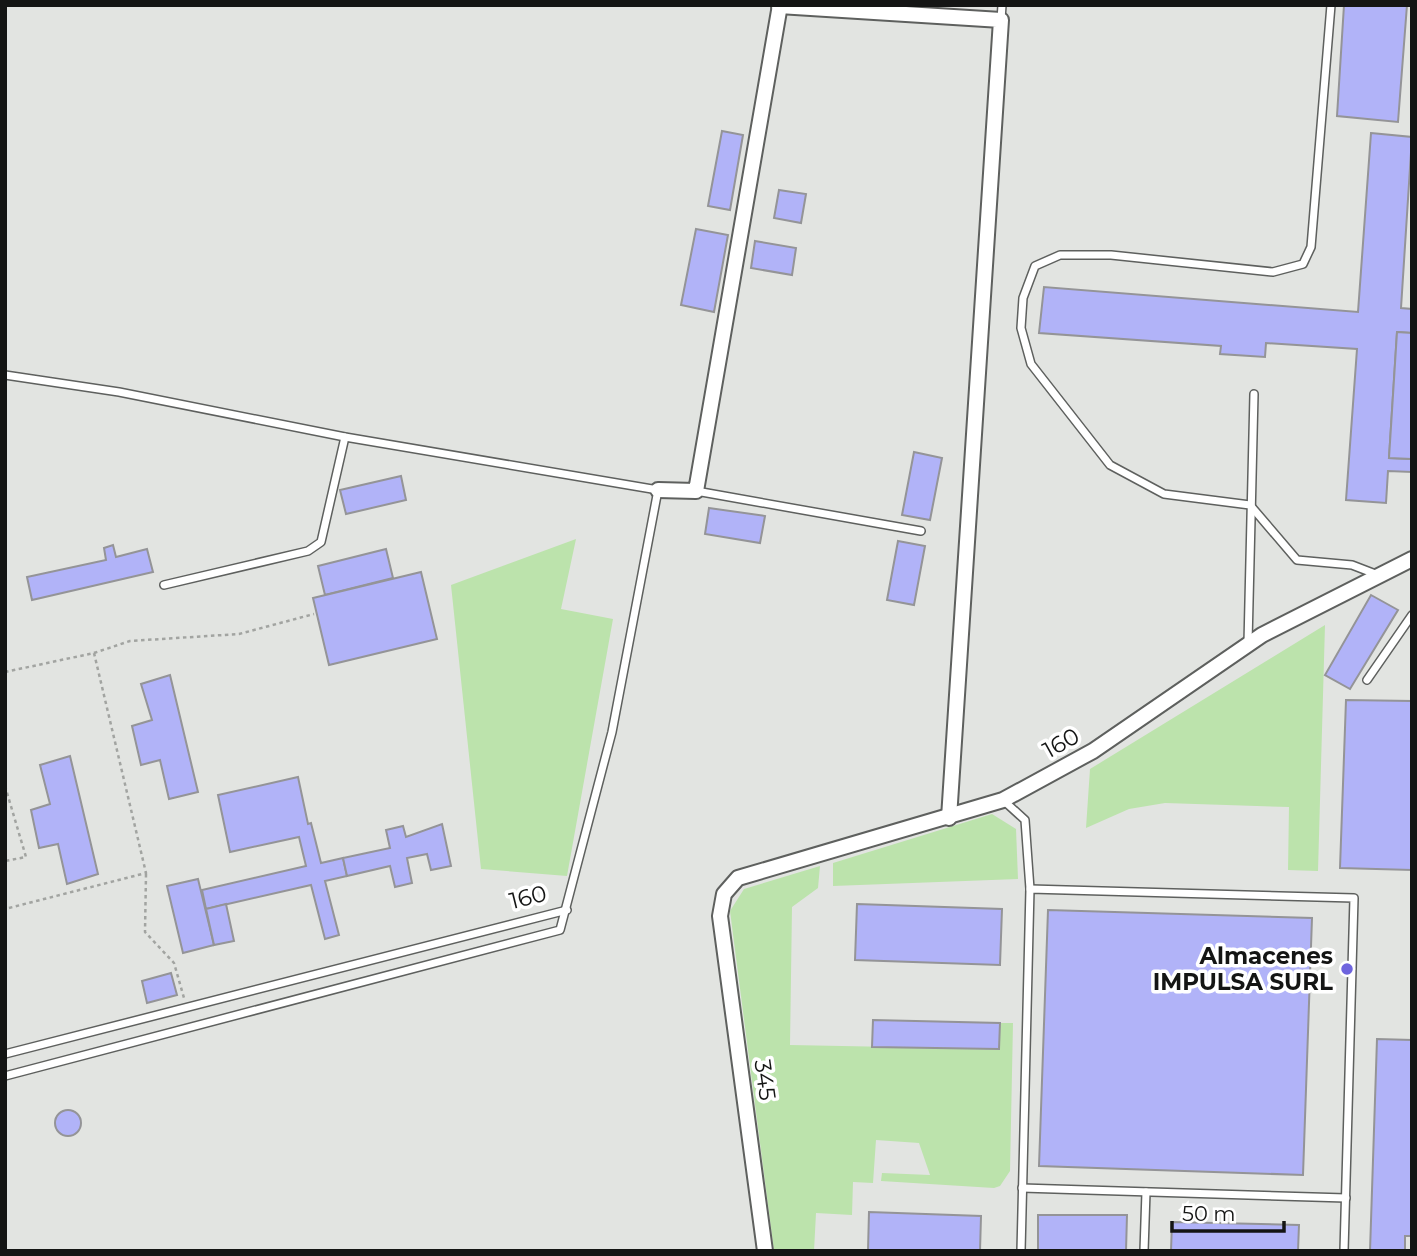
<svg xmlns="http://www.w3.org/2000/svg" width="1417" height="1256" viewBox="0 0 1417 1256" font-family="Montserrat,sans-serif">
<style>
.green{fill:#bce3ac}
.building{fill:#b1b3f8;stroke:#949497;stroke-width:2}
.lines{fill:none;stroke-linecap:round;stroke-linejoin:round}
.lane-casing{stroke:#5e605e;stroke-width:10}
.street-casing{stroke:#5e605e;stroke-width:18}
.path{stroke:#a2a4a1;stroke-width:2.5;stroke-dasharray:3.5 3.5;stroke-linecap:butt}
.lane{stroke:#fff;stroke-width:7}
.street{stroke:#fff;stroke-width:14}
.poi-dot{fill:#6e64de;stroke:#fff;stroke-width:2.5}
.labels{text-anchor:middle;stroke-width:7;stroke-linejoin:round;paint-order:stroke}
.street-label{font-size:23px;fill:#141514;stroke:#fff}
.poi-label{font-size:23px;font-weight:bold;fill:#141514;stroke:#fff;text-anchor:end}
</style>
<rect width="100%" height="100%" fill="#e2e4e1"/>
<g class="green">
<polygon points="576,539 561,609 613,619 567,876 481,869 451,585"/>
<polygon points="1325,625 1318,871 1288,870 1289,807 1165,803 1129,809 1086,828 1090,769"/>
<polygon points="992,814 1016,829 1018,879 833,886 833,863"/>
<polygon points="820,866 818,888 792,907 790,1045 998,1049 1000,1023 1013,1023 1010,1171 1000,1186 994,1188 881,1181 882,1173 930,1175 919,1143 876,1140 873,1183 853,1182 852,1215 816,1213 814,1251 774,1251 730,911 744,889"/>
</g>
<g class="building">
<polygon points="1344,5 1407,5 1398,122 1337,116"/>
<polygon points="722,131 743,135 730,210 708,206"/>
<polygon points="1371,133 1412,137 1401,308 1412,309 1412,333 1397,332 1389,458 1412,459 1412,472 1388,471 1386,503 1346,500 1357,349 1266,343 1265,357 1220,354 1221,346 1039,333 1044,287 1358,312"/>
<polygon points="779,190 806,194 801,223 774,218"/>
<polygon points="696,229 728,235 714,312 681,305"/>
<polygon points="755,241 796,248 792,275 751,268"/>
<polygon points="1397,332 1412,333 1412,459 1389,458"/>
<polygon points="914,452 942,458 930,520 902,515"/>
<polygon points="401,476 406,500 346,514 340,490"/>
<polygon points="709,508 765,516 760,543 705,534"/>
<polygon points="898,541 925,546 914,605 887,600"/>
<polygon points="113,545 116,557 147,549 153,572 32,600 27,577 106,560 104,548"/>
<polygon points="386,549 393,578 325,595 318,566"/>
<polygon points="421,572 437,639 329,665 313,598"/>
<polygon points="1371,595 1398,610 1350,689 1325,675"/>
<polygon points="170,675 198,792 169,799 160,760 141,765 132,726 152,720 141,684"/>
<polygon points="1346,700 1412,701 1412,870 1340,868"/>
<polygon points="70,756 98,874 67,884 58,844 39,848 31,810 50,804 40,765"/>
<polygon points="298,777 308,824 311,823 321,863 343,858 347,876 325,881 339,935 325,939 311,885 206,909 202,890 306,866 299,837 230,852 218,795"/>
<polygon points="442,824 451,866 431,870 427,854 407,858 412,883 395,887 390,866 347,876 343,858 390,848 386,830 403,826 406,837"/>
<polygon points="198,879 214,945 183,953 167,886"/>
<polygon points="226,904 234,941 214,945 206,909"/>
<polygon points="857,904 1002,909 1000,965 855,960"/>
<polygon points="1048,910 1312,918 1303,1175 1039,1166"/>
<polygon points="171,973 177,995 147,1003 142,981"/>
<polygon points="873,1020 1000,1023 999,1049 872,1047"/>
<polygon points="1377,1039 1412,1040 1412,1236 1405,1236 1405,1251 1370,1251"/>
<circle cx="68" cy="1123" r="13"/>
<polygon points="869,1212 981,1216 980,1251 868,1251"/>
<polygon points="1038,1215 1127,1215 1126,1251 1038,1251"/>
<polygon points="1172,1222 1299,1225 1298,1251 1171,1251"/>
</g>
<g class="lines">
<g class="lane-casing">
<g id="lane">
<polyline points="1331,5 1311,247 1303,264 1273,272 1111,255 1060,255 1035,266 1023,298 1021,328 1031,364 1110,465 1164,494 1250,505 1297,560 1352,565 1378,575"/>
<polyline points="1001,20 1002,5"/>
<polyline points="5,375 119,392 345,437 658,490 612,732 560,930 5,1076"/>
<polyline points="696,491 921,531"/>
<polyline points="164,585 308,551 321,542 345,437"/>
<polyline points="1248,643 1254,394"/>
<polyline points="1367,680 1412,615"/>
<polyline points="1003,800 1025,820 1030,889"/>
<polyline points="5,1054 567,910"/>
<polyline points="1022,1188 1346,1198"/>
<polyline points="1021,1251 1030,889 1354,898 1344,1251"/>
<polyline points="1144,1251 1146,1192"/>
</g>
</g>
<g class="street-casing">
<g id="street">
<polyline points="779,6 1001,20 949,818"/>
<polyline points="658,490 696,491 780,5"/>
<polyline points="765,1251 720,916 724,894 738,878 1003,800 1093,751 1262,635 1412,559"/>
</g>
</g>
<g class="path">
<polyline points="94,653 130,641 239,634 314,614"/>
<polyline points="5,672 94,653 146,873 5,909"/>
<polyline points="5,786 26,857 5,861"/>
<polyline points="146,874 145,932 174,963 184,998"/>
</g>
<use href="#lane" class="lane"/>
<use href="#street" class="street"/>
</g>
<circle class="poi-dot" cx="1347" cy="969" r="7"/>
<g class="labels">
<g class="street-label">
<text transform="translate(1061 743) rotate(-29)" y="8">160</text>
<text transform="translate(528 897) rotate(-14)" y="8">160</text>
<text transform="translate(765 1080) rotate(82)" y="8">345</text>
</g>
<g class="poi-label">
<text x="1333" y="964">Almacenes<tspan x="1333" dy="26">IMPULSA SURL</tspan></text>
</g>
</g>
<rect width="1417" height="1256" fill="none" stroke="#141514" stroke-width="14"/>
<path d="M1172 1221v10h112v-10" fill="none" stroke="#141514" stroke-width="3.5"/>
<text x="1182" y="1221" font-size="21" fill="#141514" stroke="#ffffff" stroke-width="5" paint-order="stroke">50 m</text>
</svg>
